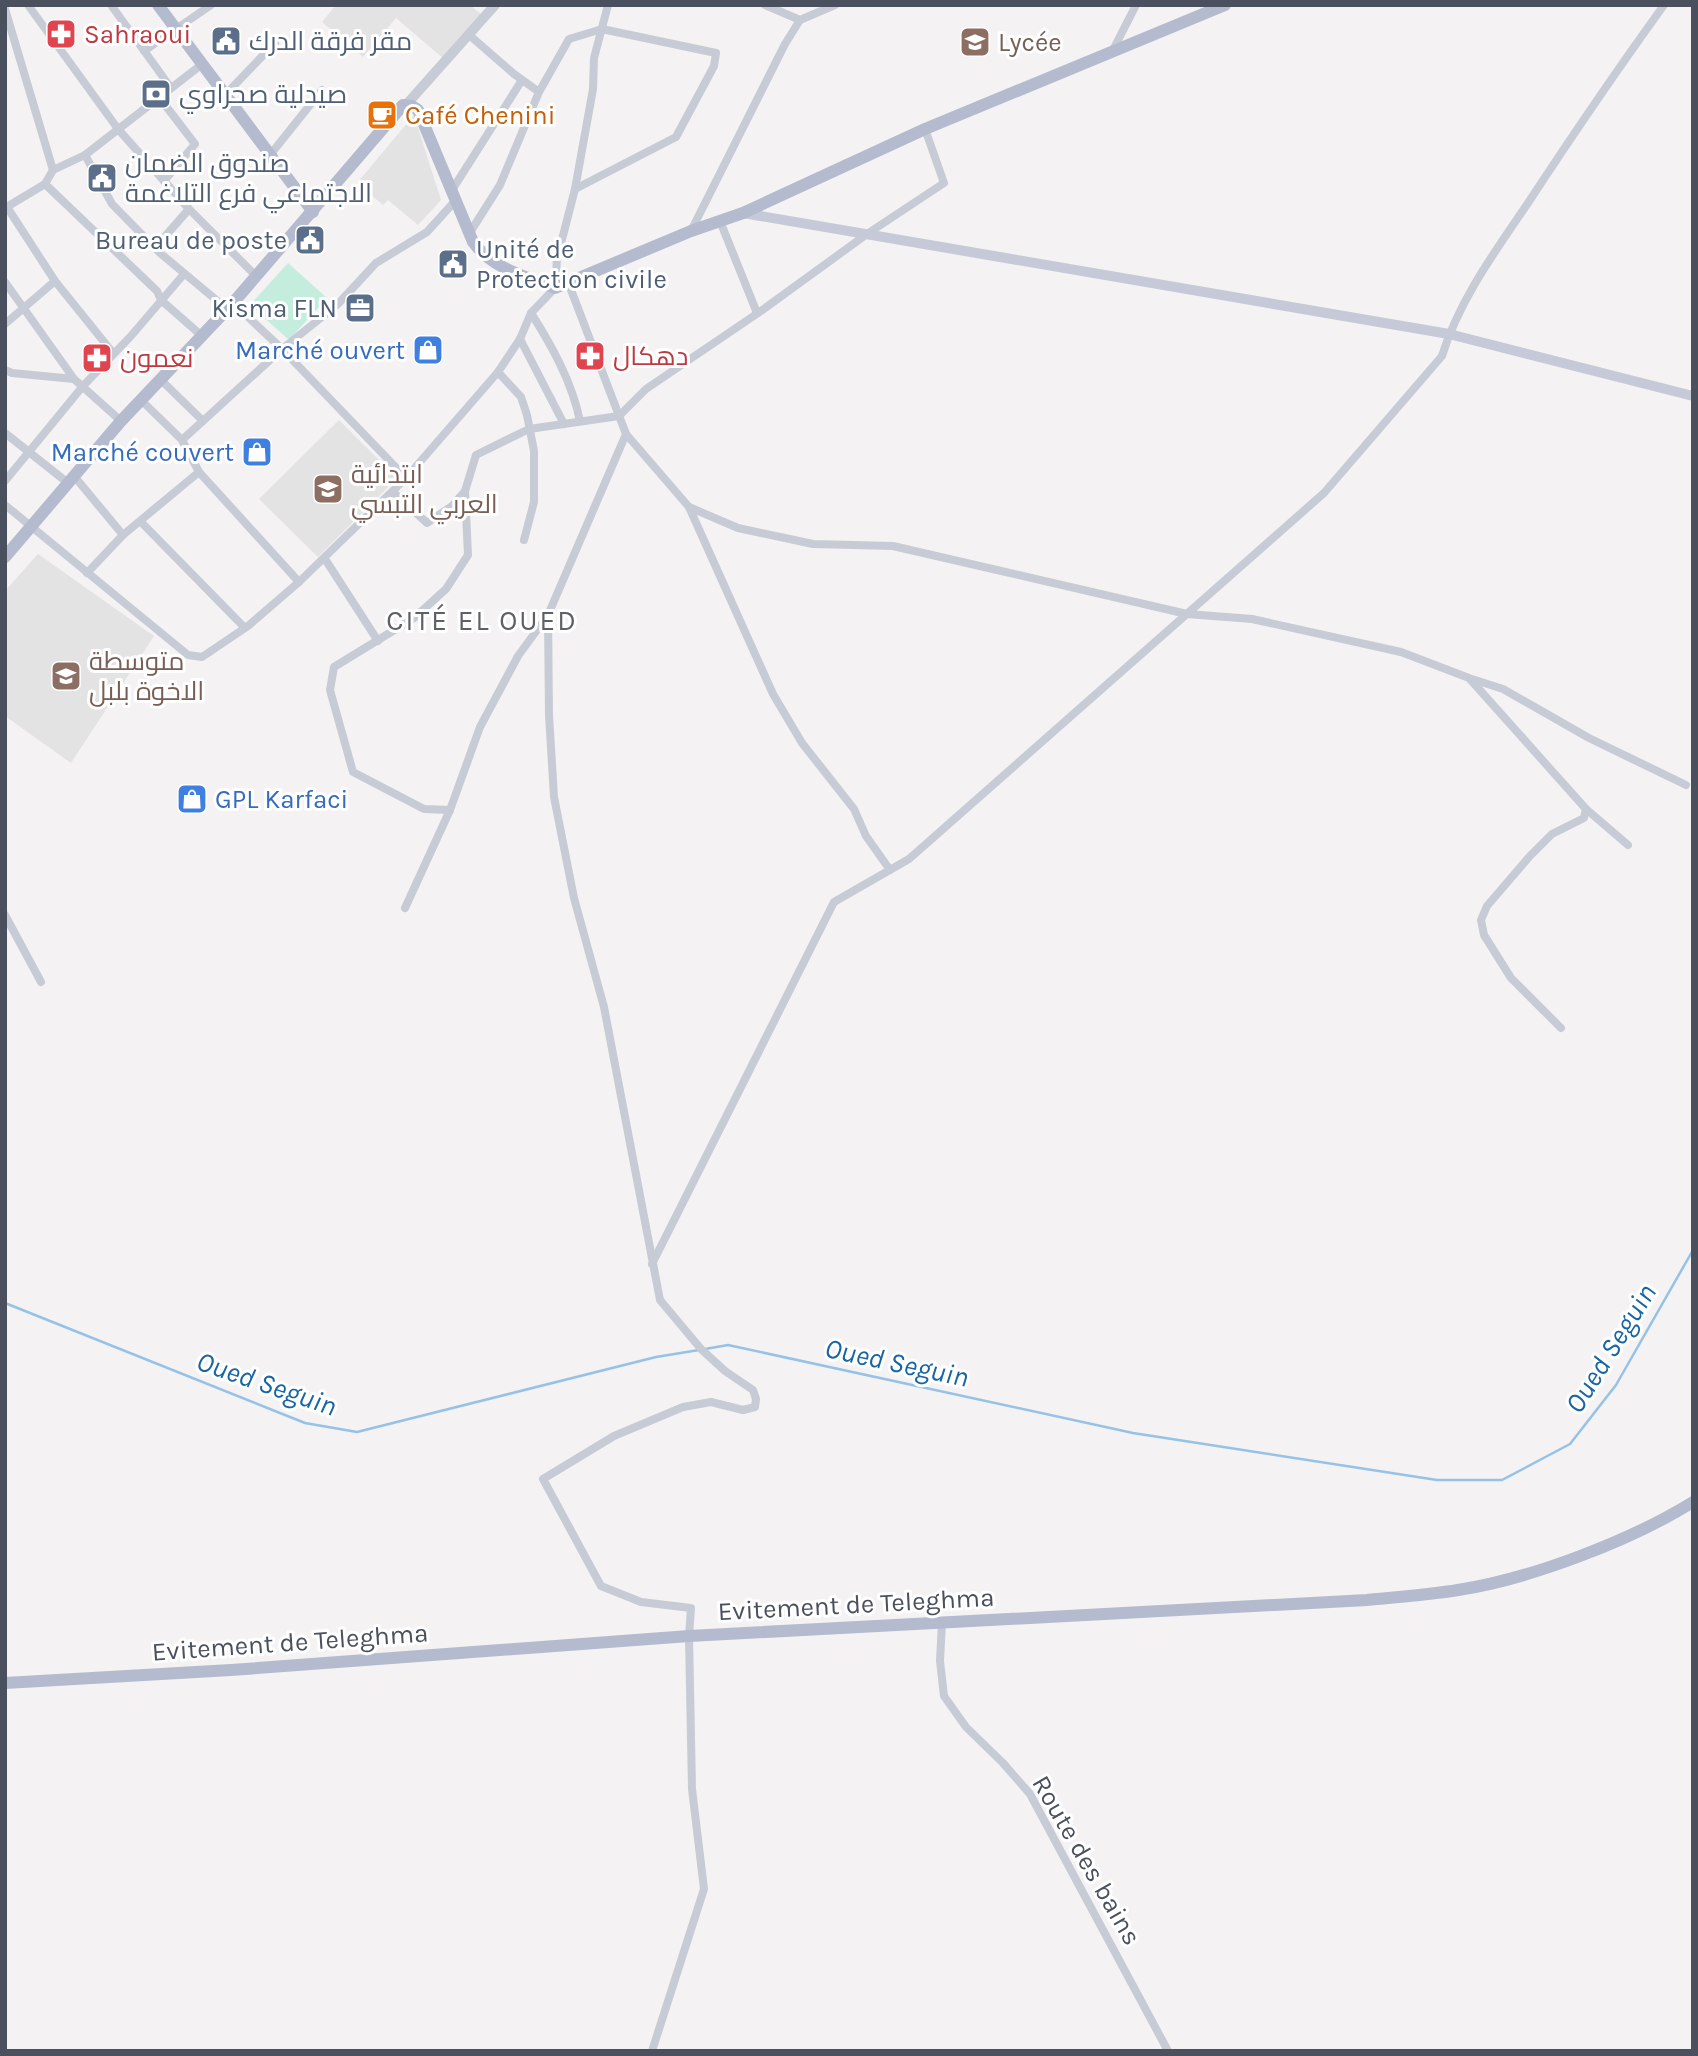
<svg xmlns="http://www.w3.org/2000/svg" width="1698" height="2056" viewBox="0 0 1698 2056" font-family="Karla,Cairo,sans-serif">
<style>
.education{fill:#e4e3e3}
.green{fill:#c4edde}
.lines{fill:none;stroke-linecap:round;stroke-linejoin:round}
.stream{stroke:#95c2e6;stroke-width:2.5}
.minor{stroke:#c6cbd5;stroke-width:8}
.tertiary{stroke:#c6cbd5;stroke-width:10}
.secondary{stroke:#c6cad8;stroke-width:10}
.primary{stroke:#b4bbce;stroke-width:12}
.labels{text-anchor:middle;stroke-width:6;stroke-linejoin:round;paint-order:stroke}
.health-label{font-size:26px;fill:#be3a42;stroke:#fff;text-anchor:start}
.service-label{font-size:26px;fill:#4e5e75;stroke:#fff;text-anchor:start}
.education-label{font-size:26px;fill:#785e54;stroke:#fff;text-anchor:start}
.food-label{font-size:26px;fill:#c56008;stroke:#fff;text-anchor:start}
.shop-label{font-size:26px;fill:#366cbe;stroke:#fff;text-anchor:end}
.street-label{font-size:26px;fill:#4b505e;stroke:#fff}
.neighbourhood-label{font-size:28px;letter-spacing:2px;fill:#5e6066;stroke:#fff}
.water-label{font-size:28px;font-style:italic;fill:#1865a4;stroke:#fff}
</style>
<rect width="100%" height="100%" fill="#f4f2f2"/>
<g class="education">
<polygon points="336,5 470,5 482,15 444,59 396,18 363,57 322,22"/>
<polygon points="414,115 441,200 418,225 388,200 383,205 357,183"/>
<polygon points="339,420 397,478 318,557 259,499"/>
<polygon points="38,554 154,636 71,763 5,716 5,591"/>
</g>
<polygon class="green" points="288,263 327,298 289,340 250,305"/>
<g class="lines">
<g class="stream">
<polyline points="5,1303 305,1423 357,1432 656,1357 699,1350"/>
<polyline points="705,1349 728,1345 1133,1433 1437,1480 1502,1480 1570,1444 1616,1385 1693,1250"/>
</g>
<g class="minor">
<polyline points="28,5 118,129 189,209 256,276"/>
<polyline points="111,5 171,88"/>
<polyline points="765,5 800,20"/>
<polyline points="5,9 53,170"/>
<polyline points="468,34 514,74 539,92"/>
<polyline points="144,51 211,5"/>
<polyline points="1112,52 1136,5"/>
<polyline points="225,95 275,43"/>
<polyline points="159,97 195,144 164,181"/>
<polyline points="85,155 112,204 160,253 227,309"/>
<polyline points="270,155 322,90"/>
<polyline points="45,184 157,291 161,300 202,336"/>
<polyline points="452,190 522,80"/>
<polyline points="7,207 55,281 113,353"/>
<polyline points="5,208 45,184 53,170 85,155 201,65"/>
<polyline points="720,221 757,313"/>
<polyline points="691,231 785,44 800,20 835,5"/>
<polyline points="469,234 500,185 539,92 569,39 602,29 716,53 714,66 676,137 575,189"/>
<polyline points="155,248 189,209"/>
<polyline points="5,282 74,379"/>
<polyline points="568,282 626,434 548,615 549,715 554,797 574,898 604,1007 660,1300 701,1349 725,1371 753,1390 756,1399 755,1407 743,1410 711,1402 683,1407 614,1436 543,1479 601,1586 641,1602 691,1608 689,1636 692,1789 704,1889 652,2051"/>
<polyline points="233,303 282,349 406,478"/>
<path d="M 531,313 C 552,346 572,382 580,421"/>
<polyline points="5,324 55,281"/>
<polyline points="520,339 564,424"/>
<polyline points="5,370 12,373 74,379 121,421"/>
<polyline points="498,372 521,397 527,415 534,451 534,502 524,540"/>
<polyline points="161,380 203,421"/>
<polyline points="141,400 182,440 199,472 299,582"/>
<polyline points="5,433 68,483"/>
<polyline points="626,434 689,507 738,528 813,544 893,546 1187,614 1252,619 1401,652 1469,678 1586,809 1628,845"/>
<polyline points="182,440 282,349 337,305 376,263 427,232 456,200"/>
<polyline points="74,476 123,535"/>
<polyline points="5,481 83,386 131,336 184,274"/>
<polyline points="393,492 427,523 452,506 465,491"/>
<polyline points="5,505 188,655 202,657 248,626 299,582 406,478 498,372 520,339 531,313 555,288 557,259 575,189 593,89 594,58 608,5"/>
<polyline points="689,507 773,694 802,743 854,809 866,836 890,870"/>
<polyline points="141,522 245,628"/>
<polyline points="325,559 378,641"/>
<polyline points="87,573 123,535 199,472"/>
<polyline points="1472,679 1503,689 1589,738 1686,785"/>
<polyline points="450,810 424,809 353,772 330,690 334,667 414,618 446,589 468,555 465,491 476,455 529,429 619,416 646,389 761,311 867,234 944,183 925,129"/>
<polyline points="405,908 450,810 480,727 518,656 548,615"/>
<polyline points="5,915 41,982"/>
<polyline points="1561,1028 1511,978 1484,935 1481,920 1487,906 1530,856 1552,834 1584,818 1586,809"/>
<path d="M 652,1264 L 834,902 L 909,859 L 1324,493 L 1442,356 C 1459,300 1496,250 1528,203 C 1572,136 1617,70 1664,5"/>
<polyline points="942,1622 940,1661 944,1696 966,1727 1003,1763 1030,1794 1168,2051"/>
</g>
<polyline class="tertiary" points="406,105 495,5"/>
<polyline class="secondary" points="743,213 1449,334 1693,396"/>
<g class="primary">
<polyline points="158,5 313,212"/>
<path d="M 5,557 L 121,421 L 233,303 L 403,105 L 412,106 L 418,110 L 473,242 C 493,269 524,276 555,288 L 691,231 L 743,213 L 925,129 L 1225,5"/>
<path d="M 5,1683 L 231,1670 L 689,1636 L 1367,1600 C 1397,1597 1428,1595 1458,1590 C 1530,1579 1630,1541 1693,1502"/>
</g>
</g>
<defs>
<g id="pharmacy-square" transform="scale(1.575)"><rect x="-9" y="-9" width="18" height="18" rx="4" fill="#e0444e" stroke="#fff"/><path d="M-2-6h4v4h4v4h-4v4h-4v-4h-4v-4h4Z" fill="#fff"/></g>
<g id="civic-square" transform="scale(1.575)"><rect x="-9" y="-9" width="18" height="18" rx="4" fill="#5c6f8a" stroke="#fff"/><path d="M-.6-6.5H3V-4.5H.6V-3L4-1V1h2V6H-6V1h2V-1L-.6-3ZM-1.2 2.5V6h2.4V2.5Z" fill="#fff"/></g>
<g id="school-square" transform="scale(1.575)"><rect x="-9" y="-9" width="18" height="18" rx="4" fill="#8d6e63" stroke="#fff"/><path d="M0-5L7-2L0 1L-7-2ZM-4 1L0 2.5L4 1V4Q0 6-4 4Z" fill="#fff"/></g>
<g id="bank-square" transform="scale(1.575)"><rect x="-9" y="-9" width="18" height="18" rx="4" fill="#5c6f8a" stroke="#fff"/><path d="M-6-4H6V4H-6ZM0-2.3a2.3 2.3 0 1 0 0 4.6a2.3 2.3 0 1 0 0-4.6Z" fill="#fff"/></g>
<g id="cafe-square" transform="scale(1.575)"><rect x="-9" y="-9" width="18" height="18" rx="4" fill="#e8710a" stroke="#fff"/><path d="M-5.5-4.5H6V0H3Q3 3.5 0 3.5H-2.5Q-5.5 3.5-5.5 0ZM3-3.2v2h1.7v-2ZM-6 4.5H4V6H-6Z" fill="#fff"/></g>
<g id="office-square" transform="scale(1.575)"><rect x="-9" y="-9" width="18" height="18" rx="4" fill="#5c6f8a" stroke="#fff"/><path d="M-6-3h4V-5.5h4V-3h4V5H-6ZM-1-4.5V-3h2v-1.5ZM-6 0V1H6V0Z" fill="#fff"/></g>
<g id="shop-square" transform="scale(1.575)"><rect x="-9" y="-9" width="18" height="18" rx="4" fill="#3f7fe0" stroke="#fff"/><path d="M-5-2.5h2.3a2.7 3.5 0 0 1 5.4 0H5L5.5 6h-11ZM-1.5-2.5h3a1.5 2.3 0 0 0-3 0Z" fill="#fff"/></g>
</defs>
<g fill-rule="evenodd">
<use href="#pharmacy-square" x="61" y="34"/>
<use href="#civic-square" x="226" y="41"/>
<use href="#school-square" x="975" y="42"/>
<use href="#bank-square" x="156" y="94"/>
<use href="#cafe-square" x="382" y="115"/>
<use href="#civic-square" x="102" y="178"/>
<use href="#civic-square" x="310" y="240"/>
<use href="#civic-square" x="453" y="264"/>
<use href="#office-square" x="360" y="308"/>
<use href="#shop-square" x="428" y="350"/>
<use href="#pharmacy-square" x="590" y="356"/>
<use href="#pharmacy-square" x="97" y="358"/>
<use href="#shop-square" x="257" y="452"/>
<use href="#school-square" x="328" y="489"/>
<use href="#school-square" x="66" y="676"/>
<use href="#shop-square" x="192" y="799"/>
</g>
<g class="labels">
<g class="health-label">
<text x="84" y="43">Sahraoui</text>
<text x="613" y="365">دهكال</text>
<text x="120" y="367">نعمون</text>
</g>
<g class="service-label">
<text x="249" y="50">مقر فرقة الدرك</text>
<text x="179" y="103">صيدلية صحراوي</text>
<text x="125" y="172">صندوق الضمان<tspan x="125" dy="30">الاجتماعي فرع التلاغمة</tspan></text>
<text x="287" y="249" text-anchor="end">Bureau de poste</text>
<text x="476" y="258">Unité de<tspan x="476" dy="30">Protection civile</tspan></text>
<text x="337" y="317" text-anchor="end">Kisma FLN</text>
</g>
<g class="education-label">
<text x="998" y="51">Lycée</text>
<text x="351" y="483">ابتدائية<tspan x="351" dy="30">العربي التبسي</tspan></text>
<text x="89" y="670">متوسطة<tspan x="89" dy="30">الاخوة بلبل</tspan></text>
</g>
<g class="food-label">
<text x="405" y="124">Café Chenini</text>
</g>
<g class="shop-label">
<text x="405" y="359">Marché ouvert</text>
<text x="234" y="461">Marché couvert</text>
<text x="215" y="808" text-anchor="start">GPL Karfaci</text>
</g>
<g class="street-label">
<text transform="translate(856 1604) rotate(-3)" y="9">Evitement de Teleghma</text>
<text transform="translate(290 1642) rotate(-4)" y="9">Evitement de Teleghma</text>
<text transform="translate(1087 1860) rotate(60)" y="9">Route des bains</text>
</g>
<g class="neighbourhood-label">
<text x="482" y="630">CITÉ EL OUED</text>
</g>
<g class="water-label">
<text transform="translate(1610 1348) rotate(-58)" y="10">Oued Seguin</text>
<text transform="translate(897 1362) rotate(12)" y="10">Oued Seguin</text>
<text transform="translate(267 1383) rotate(19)" y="10">Oued Seguin</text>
</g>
</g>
<rect width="1698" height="2056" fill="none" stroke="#4b505e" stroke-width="14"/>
</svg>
